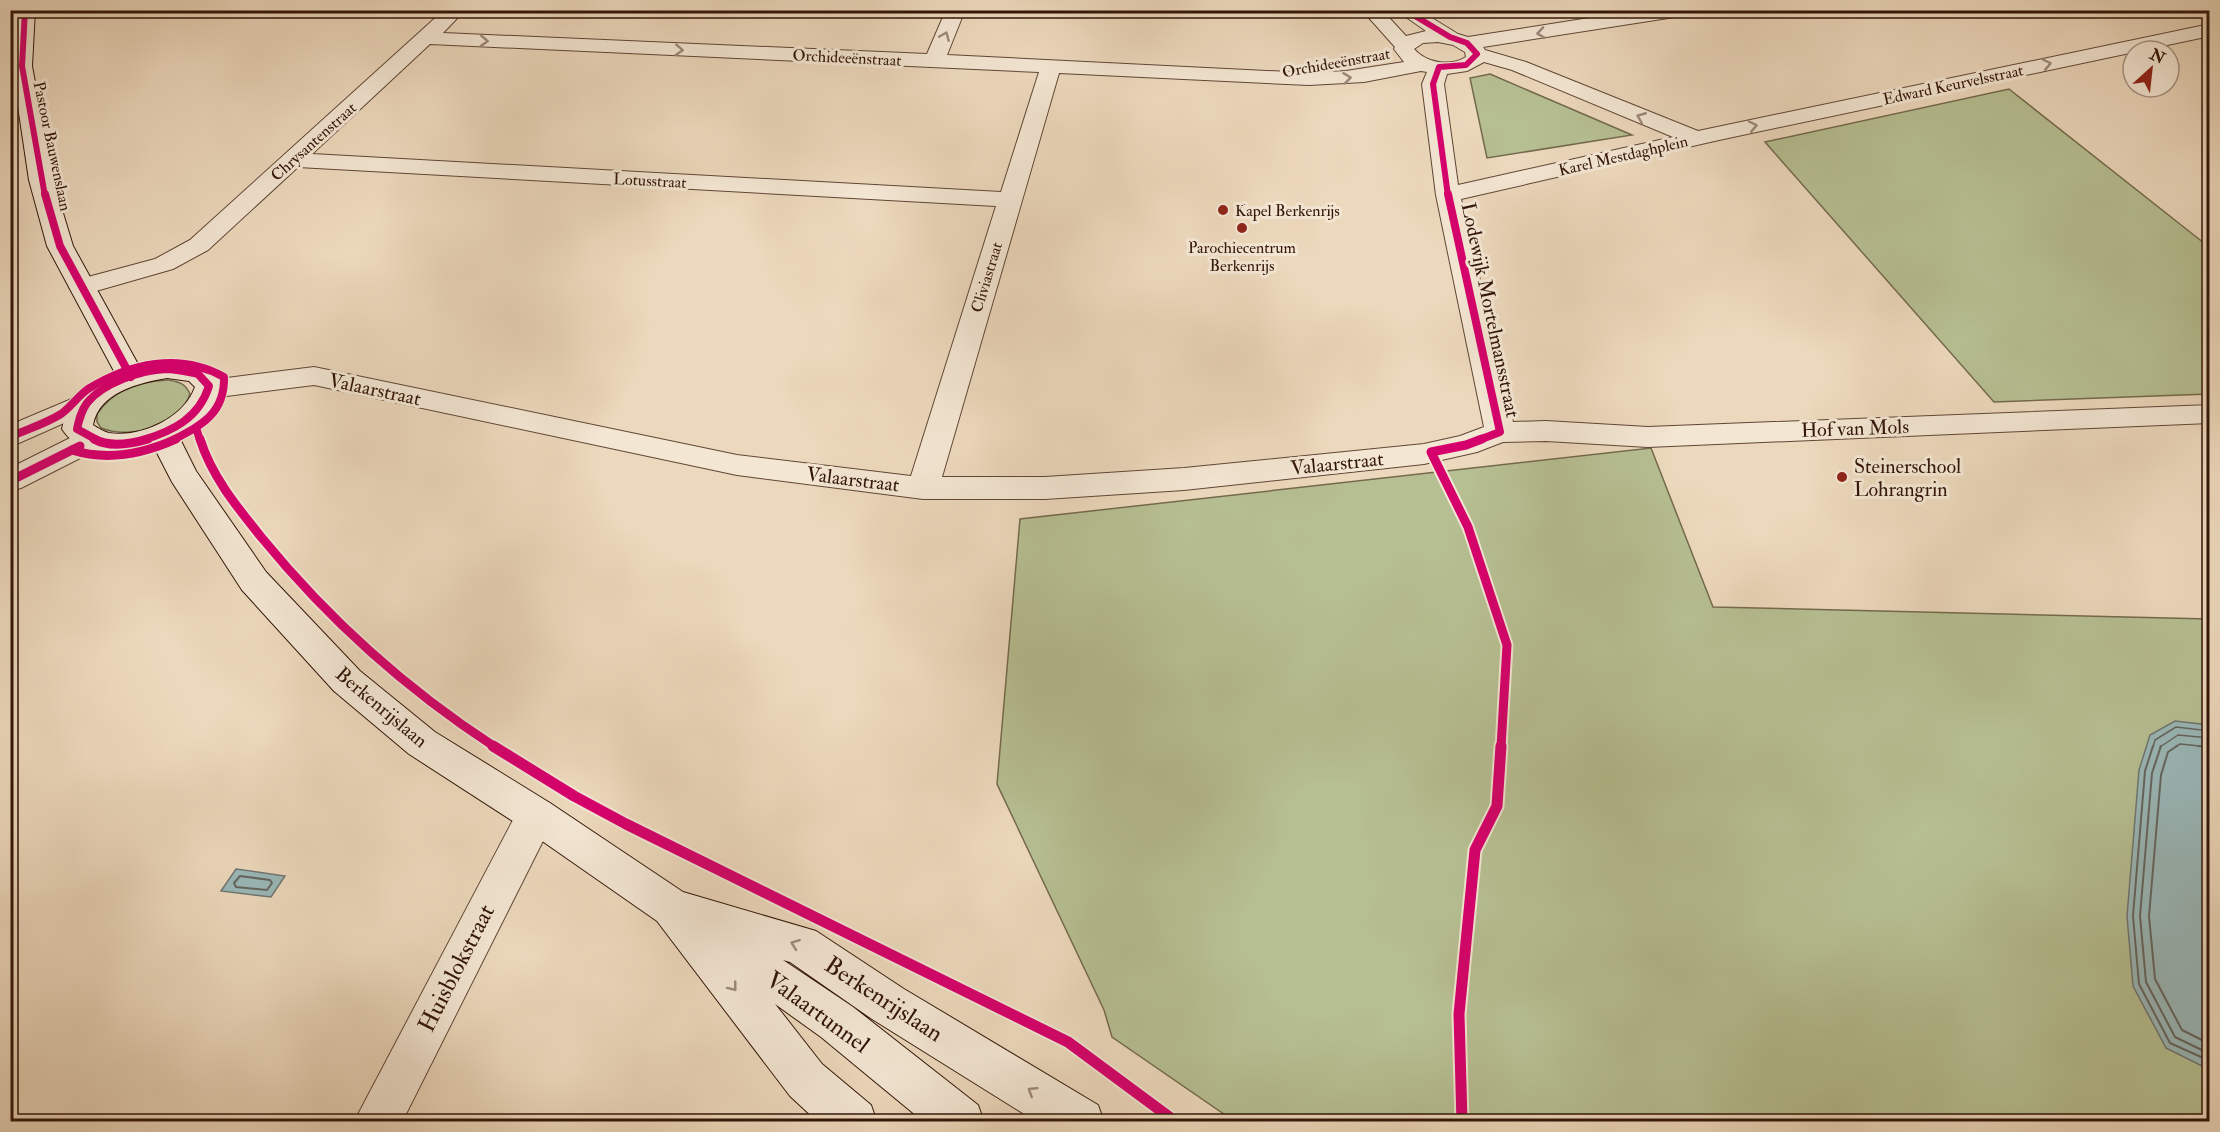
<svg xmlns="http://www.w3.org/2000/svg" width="2220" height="1132" viewBox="0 0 2220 1132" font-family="'IM FELL Double Pica',serif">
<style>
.green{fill:#b6bf92;stroke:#746a4d;stroke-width:1.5}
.water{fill:#9ab8b8;stroke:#707772;stroke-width:1.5}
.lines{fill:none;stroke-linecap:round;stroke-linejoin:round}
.shore-far1{stroke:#666660;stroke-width:1.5}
.shore{stroke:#666660;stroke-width:2}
.street-casing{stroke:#604635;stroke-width:2}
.secondary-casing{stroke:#321508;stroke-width:2}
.street{fill:#f3e6d3;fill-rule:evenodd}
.secondary{fill:#f3e6d3;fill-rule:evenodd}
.cycleway-far3-casing{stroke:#f3e6d3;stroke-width:8}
.cycleway-far2-casing{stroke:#f3e6d3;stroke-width:10}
.cycleway-far1-casing{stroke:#f3e6d3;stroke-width:13}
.cycleway-casing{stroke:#f3e6d3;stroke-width:15}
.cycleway-far3{stroke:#d6006c;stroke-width:6}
.cycleway-far2{stroke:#d6006c;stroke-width:8}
.cycleway-far1{stroke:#d6006c;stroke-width:9}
.cycleway{stroke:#d6006c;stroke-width:11}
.oneway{stroke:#9c8878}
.poi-dot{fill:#8f2418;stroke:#f3e6d3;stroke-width:2}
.labels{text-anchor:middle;stroke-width:6;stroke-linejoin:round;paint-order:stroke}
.far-street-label{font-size:16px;fill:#321508;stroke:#f3e6d3}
.far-poi-label{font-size:16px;fill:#321508;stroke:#f3e6d3;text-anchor:start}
.street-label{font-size:20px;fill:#321508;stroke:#f3e6d3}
.poi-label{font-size:20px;fill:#321508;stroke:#f3e6d3;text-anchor:start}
.near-street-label{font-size:24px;fill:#321508;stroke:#f3e6d3}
</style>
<rect width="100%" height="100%" fill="#ecd8bc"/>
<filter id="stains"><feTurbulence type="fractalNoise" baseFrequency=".00333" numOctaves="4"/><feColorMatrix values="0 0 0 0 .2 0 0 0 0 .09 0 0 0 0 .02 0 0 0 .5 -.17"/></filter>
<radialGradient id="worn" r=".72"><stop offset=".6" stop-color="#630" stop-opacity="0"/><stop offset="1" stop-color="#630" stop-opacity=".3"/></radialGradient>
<g class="green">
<polygon points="1490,74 1632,135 1487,158 1470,78"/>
<polygon points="2009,89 2209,247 2209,394 1994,402 1765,142"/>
<path d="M 168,380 C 179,382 185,383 190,394 C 180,426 131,440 101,428 L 97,422 L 97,414 C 113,390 140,381 168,380 Z"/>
<polygon points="1651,448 1713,607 2209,619 2209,1121 1234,1121 1112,1037 1104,1010 997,784 1020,519"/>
</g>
<g class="water">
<polygon points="2175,721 2209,725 2209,1067 2204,1067 2166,1048 2133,986 2127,916 2139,770 2150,735"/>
<polygon points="236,869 285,876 271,897 221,891"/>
</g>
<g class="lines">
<g class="shore-far1">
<polyline points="2153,747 2155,740 2176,727 2210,731"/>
<polyline points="2160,747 2178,735 2210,738"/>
<polyline points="2175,747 2180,744 2210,747"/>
</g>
<g class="shore">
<polyline points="2153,746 2145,771 2133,916 2139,984 2170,1043 2210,1061"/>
<polyline points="2161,746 2152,773 2140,916 2146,982 2175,1037 2210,1054"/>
<polyline points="2177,746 2168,752 2161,775 2149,916 2155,979 2182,1030 2210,1044"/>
<polyline points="2198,746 2210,747"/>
<polygon points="240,876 270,880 272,883 267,890 236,887 234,883"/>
</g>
<g class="street-casing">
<g id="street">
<path d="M 444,10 L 465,10 L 443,33 L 927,54 L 946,10 L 965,10 L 947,55 L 1309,73 L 1346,71 L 1404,62 L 1394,49 L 1395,47 L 1362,10 L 1382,10 L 1406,36 L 1426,31 L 1396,10 L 1419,10 L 1458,34 L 1468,37 L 1640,10 L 1690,10 L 1688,14 L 1681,16 L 1483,47 L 1485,50 L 1526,62 L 1698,131 L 2210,24 L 2210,36 L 1719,140 L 1461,199 L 1513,422 L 1546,421 L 1648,427 L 2210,405 L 2210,423 L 1648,447 L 1546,441 L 1503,442 L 1477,452 L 1424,464 L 1184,490 L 1045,499 L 923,499 L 737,475 L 314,385 L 211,398 L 201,395 L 197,389 L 201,383 L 211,380 L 314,367 L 737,455 L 911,476 L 996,206 L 298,167 L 208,250 L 173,269 L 82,295 L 73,293 L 69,287 L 73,281 L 155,259 L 190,240 ZM 1438,42 L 1453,45 L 1465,52 L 1466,57 C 1450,67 1426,63 1414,49 L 1423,43 ZM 430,44 L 1039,72 L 1001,192 L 312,154 ZM 1484,62 L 1512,70 L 1673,137 L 1458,185 L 1444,84 L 1447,74 L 1467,71 ZM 1421,71 L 1427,72 L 1422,84 L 1436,195 L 1484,427 L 1460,436 L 1424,444 L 1184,468 L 1045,477 L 942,477 L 1059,73 L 1309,85 L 1364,82 Z"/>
<polygon points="88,392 98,394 102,401 98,408 10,447 10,425"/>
<polygon points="91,430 102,433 106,440 102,447 21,488 10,491 10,468 80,433"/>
<polygon points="536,798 550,803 556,815 402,1122 354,1122 522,803"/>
</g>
</g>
<g class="secondary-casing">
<path id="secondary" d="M 15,10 L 35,10 L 32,66 L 53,180 L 73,246 L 139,366 C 157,362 193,358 209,368 C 215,372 220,381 224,386 C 216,411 201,424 179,437 L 196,471 L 266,572 L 360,671 L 435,732 L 550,803 L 683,892 L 816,931 L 904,989 L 1098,1105 L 1104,1122 L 1037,1122 L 872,1019 L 790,962 L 783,960 L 853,1007 L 978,1105 L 984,1122 L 924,1122 L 821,1037 L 775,1004 L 822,1064 L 871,1105 L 877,1122 L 818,1122 L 790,1096 L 657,921 L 522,827 L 409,754 L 334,691 L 242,590 L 172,482 L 154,447 C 125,456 81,459 62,429 C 68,399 87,384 115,373 L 47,246 L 29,180 L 12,66 ZM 167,378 L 189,381 L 195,387 C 184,418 141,438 109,433 C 104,432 98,428 93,425 C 99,392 139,383 167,378 Z"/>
</g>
<use href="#street" class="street"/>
<use href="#secondary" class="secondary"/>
<g class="cycleway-far3-casing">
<g id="cycleway-far3">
<polyline points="25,10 22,66 45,196"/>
<polyline points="1405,10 1450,37 1467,43 1477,54 1466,65 1439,67 1433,84 1448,196"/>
</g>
</g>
<g class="cycleway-far2-casing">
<g id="cycleway-far2">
<polyline points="45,194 60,246 131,377"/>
<polyline points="1448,194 1500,432 1479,440"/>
<polyline points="196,428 200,440"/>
<path d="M 10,437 C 27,429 45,424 61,414 C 71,407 78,396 88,389 C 130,363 180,352 224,377 C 225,413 202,425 173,440"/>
<path d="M 97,440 L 77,429 C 79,420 81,411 87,403 C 103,383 141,370 166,369 C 177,369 188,372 198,374 L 209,386 C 199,418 173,431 143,440"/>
</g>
</g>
<g class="cycleway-far1-casing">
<g id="cycleway-far1">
<path d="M 94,439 C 110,448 131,444 148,439"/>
<path d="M 200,439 C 212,477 237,507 262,538 C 329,620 406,689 495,747"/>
<polyline points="1482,439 1466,445 1431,452 1468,527 1507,645 1501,747"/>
<path d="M 72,450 C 107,461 143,454 176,439"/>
<polyline points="10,481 80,446"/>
</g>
</g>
<g class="cycleway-casing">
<g id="cycleway">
<polyline points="493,746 574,796 626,824 1068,1042 1176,1122"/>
<polyline points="1462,1122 1459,1014 1475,850 1497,806 1501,746"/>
</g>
</g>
<use href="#cycleway-far3" class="cycleway-far3"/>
<use href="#cycleway-far2" class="cycleway-far2"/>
<use href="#cycleway-far1" class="cycleway-far1"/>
<use href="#cycleway" class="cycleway"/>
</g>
<defs><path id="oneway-chevron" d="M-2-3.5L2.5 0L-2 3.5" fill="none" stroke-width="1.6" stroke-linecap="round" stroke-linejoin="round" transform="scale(1.5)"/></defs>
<g class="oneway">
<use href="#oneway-chevron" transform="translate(1541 33) rotate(171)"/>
<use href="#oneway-chevron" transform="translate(945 36) rotate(-67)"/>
<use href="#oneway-chevron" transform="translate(484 41) rotate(3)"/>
<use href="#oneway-chevron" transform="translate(679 50) rotate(3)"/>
<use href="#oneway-chevron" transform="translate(2047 64) rotate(-12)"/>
<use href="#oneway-chevron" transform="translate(1347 78) rotate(-7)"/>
<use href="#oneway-chevron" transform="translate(1641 117) rotate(-158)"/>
<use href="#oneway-chevron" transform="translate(1753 126) rotate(-12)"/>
<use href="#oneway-chevron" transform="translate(795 944) rotate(-160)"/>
<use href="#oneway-chevron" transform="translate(733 987) rotate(52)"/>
<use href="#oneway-chevron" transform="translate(1032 1091) rotate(-148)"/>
</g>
<g class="poi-dot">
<circle cx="1223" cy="210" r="6"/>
<circle cx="1242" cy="228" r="6"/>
<circle cx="1842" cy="477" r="6"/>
</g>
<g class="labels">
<g class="far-street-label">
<text transform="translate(847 57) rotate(3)" y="6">Orchideeënstraat</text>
<text transform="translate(1336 62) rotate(-10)" y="6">Orchideeënstraat</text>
<text transform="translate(1953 84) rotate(-12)" y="6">Edward Keurvelsstraat</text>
<text transform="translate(313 141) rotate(-42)" y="6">Chrysantenstraat</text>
<text transform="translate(53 146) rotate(78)" y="6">Pastoor Bauwenslaan</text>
<text transform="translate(1623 155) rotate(-13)" y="6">Karel Mestdaghplein</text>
<text transform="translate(650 180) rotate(3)" y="6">Lotusstraat</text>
<text transform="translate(986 277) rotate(-73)" y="6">Cliviastraat</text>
</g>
<g class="far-poi-label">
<text x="1235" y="216">Kapel Berkenrijs</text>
<text x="1242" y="253" text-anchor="middle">Parochiecentrum<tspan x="1242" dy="18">Berkenrijs</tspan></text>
</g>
<g class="street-label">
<text transform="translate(1491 310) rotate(78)" y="7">Lodewijk Mortelmansstraat</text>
<text transform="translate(375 389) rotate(12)" y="7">Valaarstraat</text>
<text transform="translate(1855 428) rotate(-2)" y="7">Hof van Mols</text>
<text transform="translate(1337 463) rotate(-6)" y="7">Valaarstraat</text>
<text transform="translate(853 479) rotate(7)" y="7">Valaarstraat</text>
<text transform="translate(382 707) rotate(40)" y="7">Berkenrijslaan</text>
</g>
<g class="poi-label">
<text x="1854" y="473">Steinerschool<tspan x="1854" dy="23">Lohrangrin</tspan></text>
</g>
<g class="near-street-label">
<text transform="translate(456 968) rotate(-63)" y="8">Huisblokstraat</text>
<text transform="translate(884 999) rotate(33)" y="8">Berkenrijslaan</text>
<text transform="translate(818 1012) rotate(36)" y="8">Valaartunnel</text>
</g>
</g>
<rect width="2220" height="1132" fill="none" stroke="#ecd8bc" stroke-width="36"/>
<rect x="12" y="12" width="2196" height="1108" fill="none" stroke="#321508" stroke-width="3"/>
<rect x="18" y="18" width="2184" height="1096" fill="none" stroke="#321508" stroke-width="1.5"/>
<g transform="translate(2151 69) rotate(27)"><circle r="28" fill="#f3e6d3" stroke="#a69282" stroke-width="1.5"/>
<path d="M0-4.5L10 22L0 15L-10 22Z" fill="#8f2418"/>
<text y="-9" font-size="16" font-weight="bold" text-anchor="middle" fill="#321508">N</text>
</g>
<rect width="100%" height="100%" filter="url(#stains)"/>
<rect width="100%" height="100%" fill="url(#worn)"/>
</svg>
